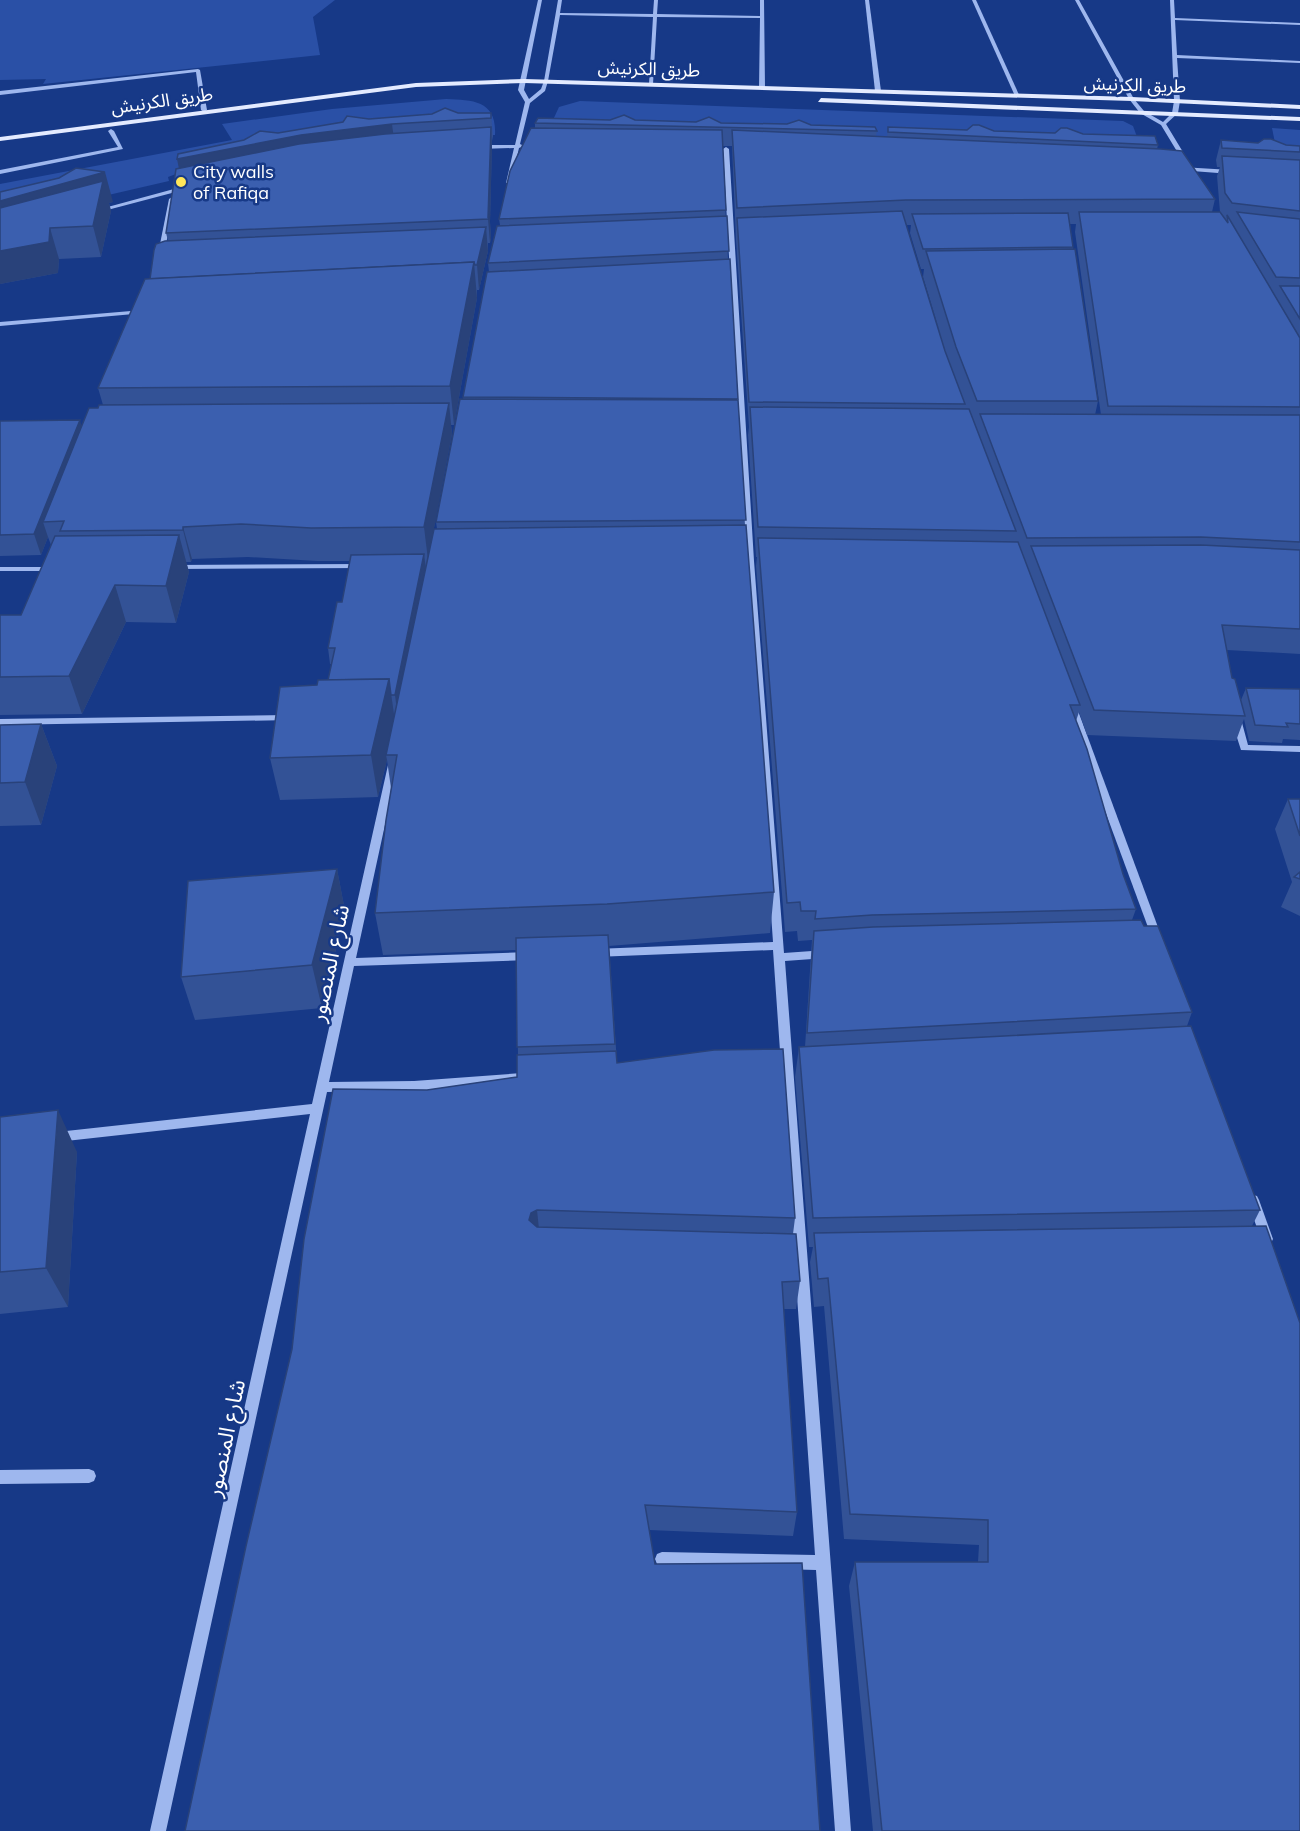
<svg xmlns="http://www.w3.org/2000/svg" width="1300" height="1831" viewBox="0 0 1300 1831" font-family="Mulish,'Noto Sans Arabic',sans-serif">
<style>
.green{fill:#2a50a6}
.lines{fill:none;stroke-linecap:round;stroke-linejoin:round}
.minor{fill:#9eb7ee;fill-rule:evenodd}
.major{fill:#e4ebff;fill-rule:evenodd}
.wall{fill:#335296;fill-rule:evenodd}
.shaded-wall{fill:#29427a}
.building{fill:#3b5faf;stroke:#29427a;stroke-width:1.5}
.poi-dot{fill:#ffe65a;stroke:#173987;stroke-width:2}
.labels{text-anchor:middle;stroke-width:5;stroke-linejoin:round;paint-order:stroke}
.far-street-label{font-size:18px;fill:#fff;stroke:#173987}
.far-poi-label{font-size:18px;fill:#fff;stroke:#173987;text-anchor:start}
.street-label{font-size:22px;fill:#fff;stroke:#173987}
</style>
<rect width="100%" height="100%" fill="#173987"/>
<g class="green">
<polygon points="0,0 335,0 313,17 320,55 43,84 46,79 0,80"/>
<path d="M 446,99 C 474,100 497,101 495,135 L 459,136 L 176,174 L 168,177 L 169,181 L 0,220 L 0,184 L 232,140 L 222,124 L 332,109 Z"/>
<polygon points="580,101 1123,121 1133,126 1143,153 546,135 559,107"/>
<polygon points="1272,128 1300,130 1300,165 1279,163"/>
</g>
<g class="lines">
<g class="minor">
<polygon points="538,0 542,0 524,90 529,99 541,89 544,81 558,0 562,0 560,13 653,14 654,0 658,0 657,14 760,16 760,0 764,0 765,88 762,90 759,88 760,18 657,17 653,84 651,85 649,84 653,17 560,15 548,81 545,91 530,103 520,144 524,146 519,148 511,182 506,183 514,148 479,149 476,147 479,145 515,145 525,102 518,90"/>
<polygon points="865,0 869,0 881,91 878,93 875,91"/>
<polygon points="972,0 976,0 1020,97 1015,96"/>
<polygon points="1075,0 1079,0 1134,99 1144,111 1163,122 1172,113 1174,101 1170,0 1174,0 1175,18 1300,23 1300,25 1175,20 1177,55 1300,61 1300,63 1177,58 1180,101 1178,113 1166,124 1189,162 1184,163 1161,125 1140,113 1129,99"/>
<polygon points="198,69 200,70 207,110 204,112 201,110 196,72 0,95 0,91"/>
<polygon points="111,129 114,131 123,149 0,174 0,170 118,147 108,131"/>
<polygon points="726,147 729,149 754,561 784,953 826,950 830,951 831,954 830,957 826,958 785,961 851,1831 835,1831 816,1570 662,1566 657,1564 655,1559 657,1554 662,1552 815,1555 773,950 595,957 591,956 590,953 591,950 595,949 773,942 746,561 723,149"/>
<polygon points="1181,167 1231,170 1234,172 1231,174 1179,170 1178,169"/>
<polygon points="185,186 187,187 187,189 96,213 93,211"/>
<polygon points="172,197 175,199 164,254 161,256 158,254 169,199"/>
<polygon points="143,310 145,311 145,313 0,326 0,322"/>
<polygon points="363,564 367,566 366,568 174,569 170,567 174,565"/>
<polygon points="0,567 54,567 58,569 54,571 0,571"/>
<polygon points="1072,705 1077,708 1162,938 1161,941 1157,942 1152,938 1067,708"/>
<polygon points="288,715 291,716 293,718 291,720 0,725 0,719"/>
<polygon points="1236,716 1241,719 1248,745 1300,746 1300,752 1241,750 1231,719"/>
<polygon points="393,762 398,765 356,958 529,952 533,953 534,956 533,959 529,960 354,966 329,1082 414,1081 522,1073 526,1075 528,1078 526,1081 522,1083 414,1091 327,1092 166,1831 150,1831 310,1114 57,1142 53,1140 51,1137 53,1134 57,1132 312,1104 388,765"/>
<polygon points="1253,1195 1257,1196 1259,1200 1273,1239 1271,1243 1267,1244 1263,1243 1261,1239 1247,1200 1249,1196"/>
<polygon points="89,1469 94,1471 96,1476 94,1481 89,1483 0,1484 0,1470"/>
</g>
<g class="major">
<polygon points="524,79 1132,97 1300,105 1300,109 1132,101 524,83 416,87 0,141 0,137 416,83"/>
<polygon points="821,98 1300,117 1300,121 818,102"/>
</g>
</g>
<g class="wall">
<path d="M 458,113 L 491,113 L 493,136 L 492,141 L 492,142 L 490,222 L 491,238 L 490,243 L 488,243 L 488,251 L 479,290 L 477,290 L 477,298 L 454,425 L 451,425 L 452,434 L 432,538 L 437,529 L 436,522 L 463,399 L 489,272 L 488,263 L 500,225 L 499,219 L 535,128 L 535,123 L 635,120 L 811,125 L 877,131 L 876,136 L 887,137 L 888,127 L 1083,134 L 1158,145 L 1157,149 L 1215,199 L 1212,212 L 1220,212 L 1217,176 L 1220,167 L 1217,167 L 1216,160 L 1221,140 L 1300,146 L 1300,654 L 1227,650 L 1232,678 L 1241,700 L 1246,688 L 1300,689 L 1300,740 L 1283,739 L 1282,743 L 1249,741 L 1244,719 L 1236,741 L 1087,735 L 1079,712 L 1076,721 L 1123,874 L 1136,909 L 1132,920 L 1144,926 L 1192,1012 L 1187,1026 L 1260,1210 L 1252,1226 L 1300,1831 L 873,1831 L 849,1586 L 855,1562 L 978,1562 L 979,1545 L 844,1539 L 824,1306 L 814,1307 L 810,1262 L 813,1247 L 809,1247 L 795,1077 L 799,1047 L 805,1047 L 812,940 L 798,941 L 797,931 L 785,932 L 756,566 L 757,557 L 756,557 L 748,435 L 749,427 L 736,240 L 732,146 L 722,146 L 728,259 L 745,525 L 774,892 L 770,933 L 609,946 L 617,1063 L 795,1218 L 793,1234 L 800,1281 L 796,1309 L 784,1309 L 797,1512 L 793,1536 L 649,1530 L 185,1831 L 427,1090 L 517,1077 L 518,1055 L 516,950 L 383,955 L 375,913 L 391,788 L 387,760 L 378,797 L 280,800 L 270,758 L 317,685 L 328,680 L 332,664 L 330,664 L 328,648 L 342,602 L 350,561 L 317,561 L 248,557 L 192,559 L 191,562 L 186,562 L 189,572 L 176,623 L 126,622 L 82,714 L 0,715 L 0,615 L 21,615 L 51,545 L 48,537 L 41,555 L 0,556 L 0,421 L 81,426 L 98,408 L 103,405 L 98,388 L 168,241 L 166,233 L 278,133 L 369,119 ZM 1070,224 L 1076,224 L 1075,232 L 1101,415 L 1095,415 L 1098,401 L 1073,249 L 1073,247 ZM 906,225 L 911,225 L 910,233 L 921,269 L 924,269 L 923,277 L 941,336 Z"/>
<polygon points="59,178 113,202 109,203 111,211 101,257 59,259 58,273 0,284"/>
<polygon points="41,724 57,766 41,825 0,826 0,725"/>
<polygon points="1288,799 1300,799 1300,916 1281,907 1292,882 1275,829"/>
<polygon points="337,869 345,911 322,1008 195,1020 181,977"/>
<polygon points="0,1117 77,1152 68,1307 0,1314"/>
</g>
<g class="shaded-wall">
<polygon points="392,124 395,147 182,184 177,159 301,135"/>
<polygon points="491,127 492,150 490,222 491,238 490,243 488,219"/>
<polygon points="105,172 113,202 109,203 111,211 101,257 93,226 98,206 0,234 0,201"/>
<polygon points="486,227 488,251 479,290 477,265"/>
<polygon points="50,228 59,259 58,273 0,284 0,251"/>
<polygon points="474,262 477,298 454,425 450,386"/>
<polygon points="449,403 452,434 428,560 424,527"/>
<polygon points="80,420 85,440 43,522 48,537 41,555 34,534"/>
<polygon points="183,527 192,559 191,562 183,530"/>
<polygon points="179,535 189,572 176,623 166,586"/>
<polygon points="424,554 426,569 397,711 395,695"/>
<polygon points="115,585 126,622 82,714 69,676"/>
<polygon points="389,679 395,721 386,755 387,760 378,797 371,755"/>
<polygon points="41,724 57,766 41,825 25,782"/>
<polygon points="337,869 345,911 322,1008 312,965"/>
<polygon points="58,1110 77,1152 68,1307 46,1268"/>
<polygon points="537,1210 540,1239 529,1220 531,1213"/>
</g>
<g class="building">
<polygon points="445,108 458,113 491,113 491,118 392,124 301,135 177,159 178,154 244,140 260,131 278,133 343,122 347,116 369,119 432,114"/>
<polygon points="624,115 635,120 696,122 709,117 721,123 787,124 799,120 811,125 875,127 877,131 535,123 538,118 610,120"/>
<polygon points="973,125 979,125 994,131 1055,133 1061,128 1067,128 1083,134 1155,136 1158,145 888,132 888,127 967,130"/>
<polygon points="491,127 488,218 490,214 488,219 166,233 176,169 299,144 385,134"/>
<polygon points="531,128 722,130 726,210 499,219 510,171"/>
<polygon points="732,130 1161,149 1182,151 1215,199 906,200 737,208"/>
<polygon points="1264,139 1271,139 1286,145 1300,146 1300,152 1222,148 1221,140 1258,143"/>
<polygon points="1222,156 1300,160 1300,211 1232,203 1225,193"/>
<polygon points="76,168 105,172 0,201 0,192 59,178"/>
<polygon points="103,181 93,226 50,228 49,242 0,251 0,208"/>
<polygon points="902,211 945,351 965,404 749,402 737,218"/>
<polygon points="1079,212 1220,212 1228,223 1227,215 1300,338 1300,407 1108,406"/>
<polygon points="1237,212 1300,219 1300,278 1276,277"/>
<polygon points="1068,213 1073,247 923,249 912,214"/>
<polygon points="727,216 729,251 488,263 497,226"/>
<polygon points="486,227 477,265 475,265 474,262 150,279 154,250 156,244 165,241"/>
<polygon points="1075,249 1098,401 977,401 956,347 926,251"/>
<polygon points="730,259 738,399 463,397 487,272"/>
<polygon points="474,262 450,386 98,388 145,279"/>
<polygon points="1280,286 1300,286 1300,319"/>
<polygon points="460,399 738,400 746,520 436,522"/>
<polygon points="449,403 424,527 311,528 241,524 183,527 183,530 60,531 64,521 43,522 89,408 98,408 99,405"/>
<polygon points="750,407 969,409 1016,531 758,527"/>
<polygon points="980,414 1300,415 1300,542 1201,537 1027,538"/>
<polygon points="80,420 34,534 0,535 0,421"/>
<polygon points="746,525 774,892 607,904 375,913 386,820 397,755 386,755 434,529"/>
<polygon points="179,535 166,586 115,585 69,676 0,677 0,615 21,615 55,536"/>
<polygon points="758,538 1018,542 1080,705 1070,705 1087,749 1123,874 1136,909 872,915 815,919 816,911 801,911 800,902 787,903"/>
<polygon points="1201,545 1300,550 1300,629 1222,625 1232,678 1235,679 1245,716 1094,710 1031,546"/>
<polygon points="424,554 395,695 391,695 389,679 328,680 335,648 328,648 337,602 342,602 351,555"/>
<polygon points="389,679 371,755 270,758 280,687 317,685 318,680"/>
<polygon points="1246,688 1300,689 1300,724 1286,723 1288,727 1255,725"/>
<polygon points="41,724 25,782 0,783 0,725"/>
<polygon points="1288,799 1300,799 1300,836"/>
<polygon points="337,869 312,965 181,977 188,881"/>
<polygon points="1300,872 1300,879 1294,877"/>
<polygon points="1141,920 1144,926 1158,926 1192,1012 807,1033 814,931 873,927"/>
<polygon points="608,935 615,1044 517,1047 516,938"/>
<polygon points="1191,1026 1260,1210 813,1218 799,1047"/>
<polygon points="783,1049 795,1218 537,1210 531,1213 529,1220 537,1227 796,1234 800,1281 782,1282 797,1512 645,1505 655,1564 802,1563 820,1831 185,1831 246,1546 292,1349 304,1239 333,1089 427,1090 517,1077 517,1055 616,1051 617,1063 714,1050"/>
<polygon points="58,1110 46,1268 0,1272 0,1117"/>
<polygon points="1266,1226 1300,1323 1300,1831 882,1831 855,1562 988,1562 988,1520 850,1514 828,1278 818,1279 814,1233"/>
</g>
<circle class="poi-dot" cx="181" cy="182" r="6"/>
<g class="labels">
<g class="far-street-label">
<text transform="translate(649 69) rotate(2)" y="6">طريق الكرنيش</text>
<text transform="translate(1135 85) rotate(2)" y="6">طريق الكرنيش</text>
<text transform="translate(162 101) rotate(-8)" y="6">طريق الكرنيش</text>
</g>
<g class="far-poi-label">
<text x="193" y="178">City walls<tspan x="193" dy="21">of Rafiqa</tspan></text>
</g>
<g class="street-label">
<text transform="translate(329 963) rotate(-78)" y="8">شارع المنصور</text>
<text transform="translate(225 1438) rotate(-78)" y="8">شارع المنصور</text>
</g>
</g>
</svg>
